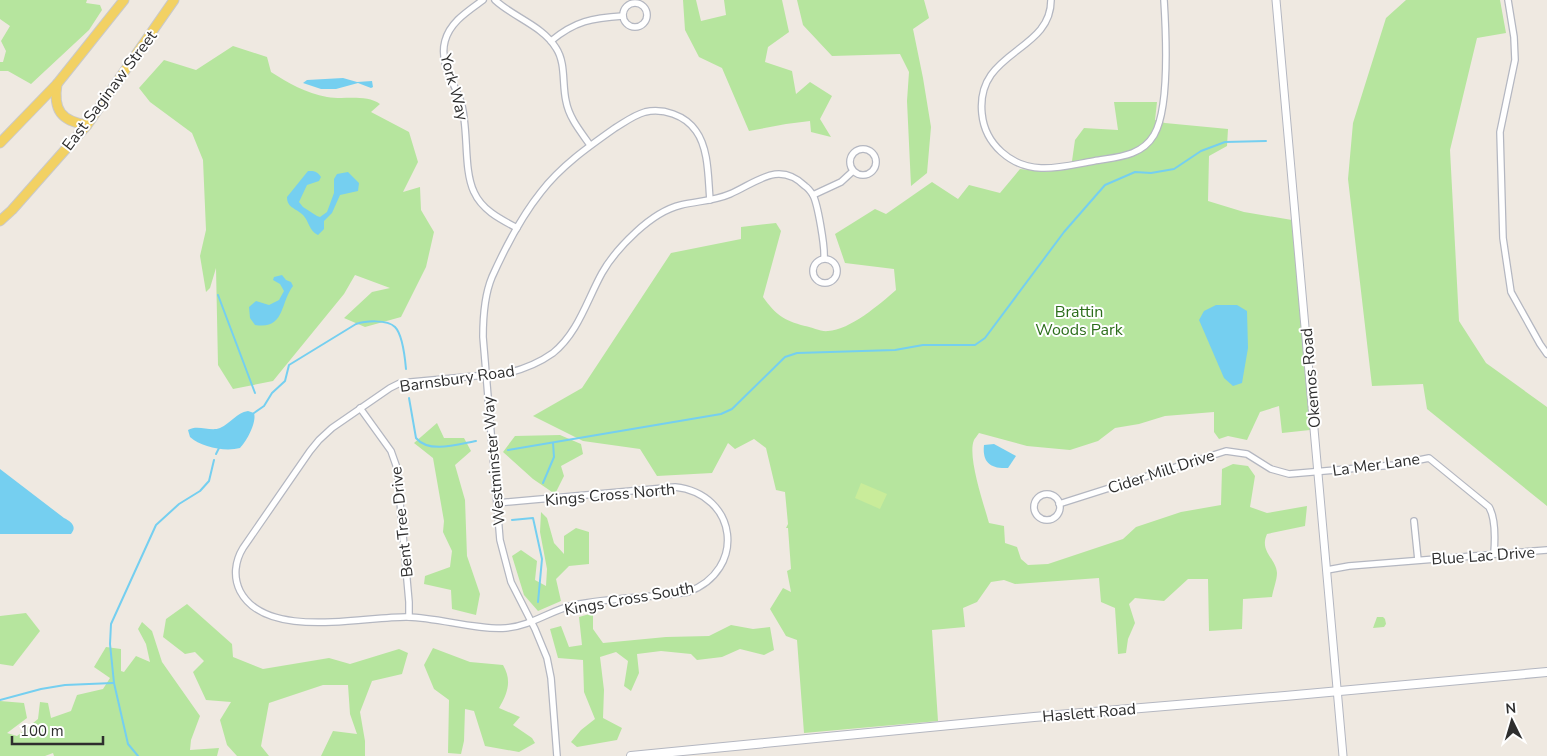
<svg xmlns="http://www.w3.org/2000/svg" width="1547" height="756" viewBox="0 0 1547 756" font-family="'Nunito Sans',sans-serif">
<style>
.green{fill:#b6e59e}
.pitch{fill:#c9ec9a}
.water{fill:#75cff0}
.lines{fill:none;stroke-linecap:round;stroke-linejoin:round}
.stream{stroke:#75cff0;stroke-width:2}
.minor-casing{stroke:#b4b7c1;stroke-width:8}
.tertiary-casing{stroke:#b4b7c1;stroke-width:9}
.secondary-casing{stroke:#b4b7c1;stroke-width:10}
.primary-casing{stroke:#c9c9c9;stroke-width:11}
.minor{stroke:#fff;stroke-width:5.5}
.tertiary{stroke:#fff;stroke-width:7}
.secondary{stroke:#fff;stroke-width:8}
.primary{stroke:#f2d163;stroke-width:9}
.labels{text-anchor:middle;stroke-width:4;stroke-linejoin:round;paint-order:stroke}
.street-label{font-size:16px;fill:#2e2e2e;stroke:#fff}
.park-label{font-size:16px;fill:#2c6e1b;stroke:#fff}
</style>
<rect width="100%" height="100%" fill="#efe9e1"/>
<g class="green">
<polygon points="0,0 87,0 86,3 100,5 102,10 89,30 31,84 8,71 0,71 0,62 3,62 6,51 1,41 10,26 0,19"/>
<polygon points="683,0 696,0 701,21 726,15 724,0 782,0 789,32 768,47 765,62 792,71 796,94 810,82 832,96 820,119 831,137 811,132 810,121 786,124 749,131 722,68 699,57 685,30"/>
<polygon points="797,0 924,0 929,18 913,29 923,78 931,127 927,173 911,186 907,101 909,72 900,54 832,56 803,25"/>
<polygon points="1406,0 1500,0 1506,33 1477,38 1450,150 1459,321 1486,363 1547,407 1547,506 1427,409 1423,384 1372,386 1348,179 1353,123 1386,18"/>
<path d="M 233,46 L 267,57 L 271,72 C 288,83 306,93 327,97 C 344,100 366,94 380,104 L 371,112 L 409,132 L 418,162 L 403,192 L 420,187 L 421,210 L 434,232 L 426,267 L 401,317 L 365,327 L 344,318 L 372,292 L 390,288 L 355,275 L 344,294 L 273,381 L 233,389 L 218,365 L 216,268 L 210,288 L 206,292 L 200,256 L 206,230 L 203,160 L 192,133 L 150,102 L 139,88 L 164,60 L 196,70 Z"/>
<path d="M 1114,102 L 1157,102 L 1155,120 L 1165,123 L 1228,129 L 1227,146 L 1209,156 L 1208,201 L 1244,212 L 1292,220 L 1310,430 L 1282,433 L 1279,406 L 1260,412 L 1247,440 L 1228,436 L 1219,439 L 1214,432 L 1214,412 L 1165,416 L 1139,424 L 1115,428 L 1098,441 L 1070,450 L 1027,446 L 979,433 C 977,436 975,438 974,440 C 967,456 984,505 989,523 L 1004,526 L 1005,543 L 1017,547 L 1021,559 L 1028,565 L 1048,564 L 1123,539 L 1136,527 L 1181,512 L 1221,505 L 1222,469 L 1233,464 L 1248,466 L 1255,476 L 1250,507 L 1267,513 L 1307,506 L 1305,526 L 1267,534 C 1259,552 1276,558 1277,573 C 1277,580 1273,590 1272,597 L 1243,599 L 1242,629 L 1209,631 L 1208,579 L 1188,579 L 1164,601 L 1135,598 L 1129,604 L 1135,623 L 1128,639 L 1126,653 L 1118,654 L 1115,608 L 1101,602 L 1099,578 L 1015,584 L 1004,580 L 991,582 L 977,602 L 963,608 L 965,627 L 932,630 L 938,721 L 804,733 L 797,640 L 786,636 L 770,609 L 783,588 L 791,592 L 787,571 L 791,569 L 788,528 L 786,528 L 788,524 L 785,492 L 776,490 L 766,448 L 754,439 L 735,449 L 728,443 L 712,473 L 657,476 L 640,449 L 583,441 L 533,416 L 582,388 L 671,253 L 741,239 L 741,227 L 776,223 L 781,231 L 763,297 C 776,315 783,320 805,326 C 812,327 821,332 828,331 C 850,330 880,304 896,290 L 894,269 L 845,263 L 835,234 L 875,209 L 886,214 L 932,182 L 958,199 L 969,185 L 1000,193 L 1020,169 L 1046,172 L 1071,168 L 1075,140 L 1084,128 L 1118,130 Z"/>
<polygon points="437,423 444,438 464,438 471,451 455,465 465,500 467,556 480,594 476,615 452,609 451,590 424,584 425,576 450,567 452,551 443,532 444,521 433,458 414,443"/>
<polygon points="560,435 581,444 583,454 561,466 564,476 555,494 533,479 503,452 515,436"/>
<polygon points="541,512 547,518 554,543 564,554 564,536 576,528 589,532 589,564 569,566 556,579 561,601 538,611 524,595 512,556 521,550 537,561 535,580 546,586 547,569 540,532"/>
<polygon points="187,604 232,644 233,657 263,669 329,658 350,664 399,649 408,653 402,674 372,681 360,712 365,741 365,756 321,756 333,731 357,734 350,714 348,685 323,685 269,703 261,746 269,756 237,756 227,745 220,720 231,702 206,700 193,672 204,661 195,652 185,654 163,637 166,619"/>
<polygon points="26,613 40,631 13,666 0,664 0,616"/>
<polygon points="593,613 593,629 603,643 666,637 709,636 731,625 753,629 770,627 774,650 764,655 740,649 722,657 697,660 691,654 661,651 637,654 639,673 631,691 624,686 628,661 616,652 600,657 604,690 603,718 622,728 617,740 577,747 571,742 581,730 595,719 584,692 583,660 558,658 550,629 561,626 569,647 582,645 579,617"/>
<polygon points="1377,617 1383,617 1385,619 1386,624 1384,627 1373,628"/>
<polygon points="142,622 152,631 162,662 200,716 191,740 190,750 219,748 217,756 54,756 53,753 45,756 0,756 0,701 24,703 27,718 7,733 17,736 38,719 40,702 48,703 51,718 71,711 77,695 103,689 110,678 94,667 106,647 121,649 121,671 124,672 136,656 150,662 146,644 138,629"/>
<path d="M 433,648 L 470,662 L 503,665 C 512,680 508,693 499,708 L 520,717 L 513,725 L 532,738 L 535,743 L 519,752 L 485,746 L 474,711 L 465,709 L 464,741 L 461,754 L 448,753 L 449,700 L 434,689 L 424,665 Z"/>
</g>
<polygon class="pitch" points="861,483 887,494 880,509 855,498"/>
<g class="water">
<polygon points="343,78 357,82 372,81 373,87 371,88 358,83 336,89 321,89 303,83 307,80"/>
<path d="M 308,171 C 314,171 317,171 321,177 L 319,181 L 307,185 L 299,202 L 303,207 L 317,216 L 320,217 L 327,212 L 334,193 L 334,179 L 337,174 L 348,172 L 359,183 L 358,191 L 340,195 L 332,213 L 324,221 L 324,229 L 318,235 C 309,231 309,221 303,215 C 296,208 287,208 287,197 Z"/>
<path d="M 282,275 L 286,280 L 291,282 L 293,286 C 280,303 285,330 255,325 L 250,318 L 249,307 L 256,301 L 269,305 L 279,300 L 284,291 L 280,284 L 273,280 L 274,277 Z"/>
<polygon points="1216,305 1237,305 1247,311 1248,348 1242,383 1233,386 1224,378 1199,320 1204,311"/>
<path d="M 248,411 L 254,413 C 257,423 246,442 240,448 C 225,452 201,447 190,437 L 188,430 C 198,424 210,432 220,428 C 231,423 236,413 248,411 Z"/>
<path d="M 994,444 L 1016,456 L 1008,468 C 991,469 982,463 984,445 Z"/>
<path d="M 0,469 L 64,518 C 72,522 77,527 71,534 L 0,534 Z"/>
</g>
<g class="lines">
<g class="stream">
<polyline points="218,295 255,393"/>
<path d="M 409,398 L 416,438 C 429,454 459,444 476,441"/>
<path d="M 254,413 L 264,406 L 272,393 L 285,381 L 289,365 L 356,324 C 365,321 387,319 395,327 C 403,335 405,358 406,369"/>
<polyline points="508,450 721,414 732,409 785,357 797,353 895,350 923,345 975,345 985,338 1064,232 1105,185 1135,172 1151,173 1174,169 1201,151 1225,142 1266,141"/>
<polyline points="216,454 219,448"/>
<polyline points="543,483 554,457 553,443"/>
<polyline points="512,520 533,518 542,559 538,602"/>
<polyline points="0,700 41,689 65,685 113,683"/>
<polyline points="138,756 128,744 114,683 110,644 111,624 156,525 179,504 200,491 209,481 214,460"/>
</g>
<g class="minor-casing">
<g id="minor">
<path d="M 483,0 C 468,11 450,22 445,41 C 439,63 454,82 461,102 C 469,129 463,169 474,192 C 482,210 500,219 517,228"/>
<path d="M 495,0 C 513,17 543,26 556,48 C 566,63 562,84 566,101 C 569,118 581,132 590,145"/>
<path d="M 1051,0 C 1051,53 975,50 982,114 C 985,144 1011,167 1041,168 C 1058,169 1076,164 1094,161 C 1116,157 1141,157 1154,135 C 1170,108 1166,32 1164,0"/>
<polyline points="1508,0 1514,37 1515,60 1500,132 1503,238 1511,292 1540,344 1547,354"/>
<circle cx="635" cy="15" r="12"/>
<path d="M 551,41 C 575,21 592,18 623,16"/>
<circle cx="863" cy="162" r="13"/>
<polyline points="813,195 841,182 853,171"/>
<circle cx="825" cy="271" r="12"/>
<polyline points="360,408 391,451 397,468 409,602 409,617"/>
<circle cx="1047" cy="507" r="13"/>
<path d="M 497,503 L 675,487 C 738,494 747,570 688,592 C 650,598 612,597 574,605 C 551,610 531,626 506,628 C 476,630 440,618 408,617 C 364,616 266,641 240,591 C 233,577 235,561 243,548 L 310,451 L 319,440 L 332,428 L 390,388 L 400,383 L 508,373 C 524,369 539,363 553,353 C 578,333 587,300 602,273 C 611,257 623,244 636,232 C 649,220 664,209 681,205 C 697,201 714,201 730,194 C 756,183 778,160 805,186 C 808,188 811,192 813,195 C 818,205 825,247 824,258"/>
<path d="M 1059,504 L 1226,451 L 1247,454 L 1271,469 L 1289,474 L 1394,465 L 1429,458 L 1489,507 C 1496,519 1495,540 1494,553"/>
<polyline points="1414,521 1418,560"/>
<polyline points="1327,570 1349,566 1547,550"/>
<path d="M 557,756 L 551,678 L 547,658 L 535,629 L 511,582 L 500,540 L 483,337 C 483,317 484,296 492,277 C 505,248 521,217 541,192 C 561,166 588,147 615,128 C 625,122 634,115 645,112 C 663,108 685,115 696,131 C 709,149 708,178 710,200"/>
</g>
</g>
<g class="tertiary-casing">
<polyline id="tertiary" points="1276,0 1343,756"/>
</g>
<g class="secondary-casing">
<polyline id="secondary" points="631,756 1034,717 1285,696 1547,672"/>
</g>
<g class="primary-casing">
<g id="primary">
<path d="M 57,84 C 53,110 61,121 87,125"/>
<polyline points="0,143 57,84 124,0"/>
<polyline points="0,221 12,210 87,125 174,0"/>
</g>
</g>
<use href="#minor" class="minor"/>
<use href="#tertiary" class="tertiary"/>
<use href="#secondary" class="secondary"/>
<use href="#primary" class="primary"/>
</g>
<g class="labels">
<g class="street-label">
<text transform="translate(455 87) rotate(75)" y="6">York Way</text>
<text transform="translate(109 90) rotate(-53)" y="6">East Saginaw Street</text>
<text transform="translate(457 378) rotate(-8)" y="6">Barnsbury Road</text>
<text transform="translate(1310 378) rotate(-95)" y="6">Okemos Road</text>
<text transform="translate(493 461) rotate(-95)" y="6">Westminster Way</text>
<text transform="translate(1376 464) rotate(-8)" y="6">La Mer Lane</text>
<text transform="translate(1161 471) rotate(-18)" y="6">Cider Mill Drive</text>
<text transform="translate(610 494) rotate(-5)" y="6">Kings Cross North</text>
<text transform="translate(401 522) rotate(-96)" y="6">Bent Tree Drive</text>
<text transform="translate(1483 555) rotate(-4)" y="6">Blue Lac Drive</text>
<text transform="translate(629 598) rotate(-10)" y="6">Kings Cross South</text>
<text transform="translate(1089 712) rotate(-5)" y="6">Haslett Road</text>
</g>
<g class="park-label">
<text x="1079" y="317">Brattin<tspan x="1079" dy="18">Woods Park</tspan></text>
</g>
</g>
<g transform="translate(1512 721) rotate(355)" stroke="#ffffff" stroke-width="4" paint-order="stroke">
<path d="M0-4L9 19L0 12L-9 19Z" fill="#2e2e2e"/>
<text y="-8" font-size="14" font-weight="bold" text-anchor="middle" fill="#2e2e2e">N</text>
</g>
<path d="M12 736v8h91v-8" fill="none" stroke="#2e2e2e" stroke-width="2.5"/>
<text x="20" y="736" font-size="15" fill="#2e2e2e" stroke="#ffffff" stroke-width="4" paint-order="stroke">100 m</text>
</svg>
